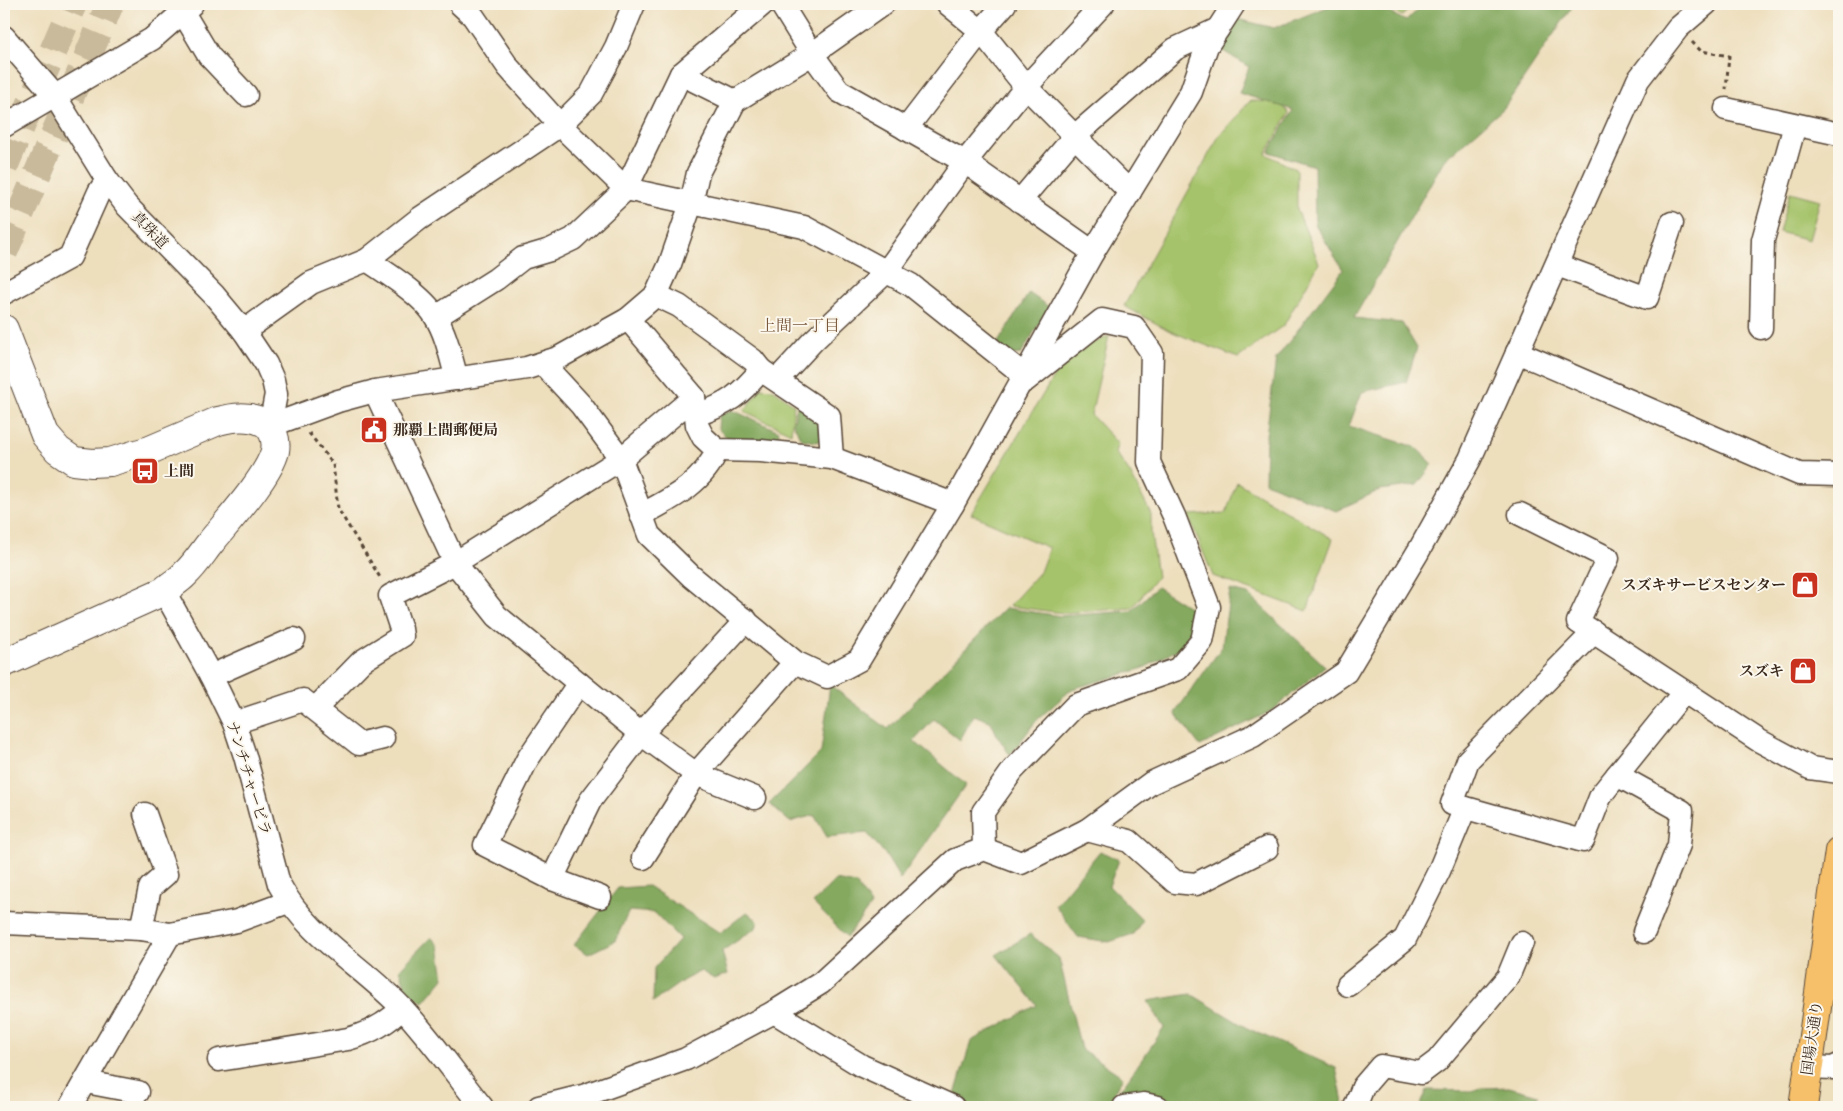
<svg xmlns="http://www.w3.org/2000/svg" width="1843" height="1111" viewBox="0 0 1843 1111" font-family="'IM FELL Great Primer','Noto Serif JP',serif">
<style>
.green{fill:#a5c36b;stroke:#707644}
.forest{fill:#84a95f;stroke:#606a3e}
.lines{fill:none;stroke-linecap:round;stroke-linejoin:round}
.secondary-tunnel{stroke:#c9ba9c;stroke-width:28;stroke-dasharray:28 14;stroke-linecap:butt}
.minor-casing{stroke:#564536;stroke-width:25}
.tertiary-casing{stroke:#564536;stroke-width:30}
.trunk-casing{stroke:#564536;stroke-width:30}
.path{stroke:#564536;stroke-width:3;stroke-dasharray:4 4;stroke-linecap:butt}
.minor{stroke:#fff;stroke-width:22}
.tertiary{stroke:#fff;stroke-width:28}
.trunk{stroke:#f6c06b;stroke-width:28}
.labels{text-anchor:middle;stroke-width:4;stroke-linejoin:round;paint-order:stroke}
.street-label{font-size:15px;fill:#3b2a1e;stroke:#fbf7ec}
.poi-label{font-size:15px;font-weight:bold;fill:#3b2a1e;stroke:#fbf7ec;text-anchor:start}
.neighbourhood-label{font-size:16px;fill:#7a583c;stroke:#fbf7ec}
</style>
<rect width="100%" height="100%" fill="#fbf7ec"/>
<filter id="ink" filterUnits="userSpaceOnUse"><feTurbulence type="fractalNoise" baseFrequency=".02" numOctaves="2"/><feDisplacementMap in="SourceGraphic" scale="10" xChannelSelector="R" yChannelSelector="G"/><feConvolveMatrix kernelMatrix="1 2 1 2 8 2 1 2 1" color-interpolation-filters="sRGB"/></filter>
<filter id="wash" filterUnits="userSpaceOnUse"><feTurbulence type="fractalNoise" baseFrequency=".0096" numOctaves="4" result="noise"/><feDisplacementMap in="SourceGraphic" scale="20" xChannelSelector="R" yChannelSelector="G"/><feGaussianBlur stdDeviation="1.12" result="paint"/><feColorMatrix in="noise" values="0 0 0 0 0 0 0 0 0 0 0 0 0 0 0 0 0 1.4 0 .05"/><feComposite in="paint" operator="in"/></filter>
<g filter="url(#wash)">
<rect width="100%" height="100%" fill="#eddebc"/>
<g class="green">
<polygon points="1381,4 1415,4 1402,16"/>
<polygon points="1250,101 1279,102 1289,113 1266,154 1297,170 1297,209 1319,263 1284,325 1238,358 1170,331 1124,306 1219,136"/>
<polygon points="1790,192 1820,200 1809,240 1779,232"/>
<polygon points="1109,336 1091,415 1118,444 1115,452 1130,473 1151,514 1151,532 1157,577 1132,608 1063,613 1009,606 1040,572 1049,548 971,514 1060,366 1089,345"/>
<polygon points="761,388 773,389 794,405 791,433 744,411"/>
<polygon points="1237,482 1333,539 1307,611 1213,576 1188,515 1226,513"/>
</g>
<g class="forest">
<polygon points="1335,4 1372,4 1406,21 1424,4 1574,4 1504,108 1444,160 1354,318 1402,323 1417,348 1406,382 1362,392 1349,426 1415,447 1433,464 1417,485 1380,490 1336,511 1265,482 1266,435 1276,359 1343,270 1315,224 1314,166 1269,152 1293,110 1239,93 1249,67 1220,49 1237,19 1274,28"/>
<polygon points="1029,293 1049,307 1021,354 1010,355 997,344"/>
<polygon points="798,403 818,419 822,439 816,442 801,439 793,423"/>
<polygon points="732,410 779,431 778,442 729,439 718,429 719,416"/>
<polygon points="1157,587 1201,615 1180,648 1144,668 1072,689 1037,720 1010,755 998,737 991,722 974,715 960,740 934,719 914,741 966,785 900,879 885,854 867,833 827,837 814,815 790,822 769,804 821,752 830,685 888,729 1005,608 1061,616 1131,611"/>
<polygon points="1230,590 1248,594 1325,666 1273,710 1200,746 1175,713 1222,647"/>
<polygon points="1100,851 1119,860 1109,886 1143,920 1133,934 1109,942 1078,937 1055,905"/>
<polygon points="835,880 856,884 871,905 847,937 813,903"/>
<polygon points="648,886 720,933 747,912 758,921 756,928 722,951 728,974 714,979 701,971 684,980 653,1002 654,968 680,939 655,913 629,911 615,941 588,954 574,945 618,888"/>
<polygon points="1030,934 1059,958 1081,1049 1123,1077 1108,1103 1081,1107 969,1107 953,1101 971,1041 1037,1005 996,955"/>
<polygon points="431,937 439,946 444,978 424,1002 407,994 400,969"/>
<polygon points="1191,994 1247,1028 1336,1068 1344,1107 1197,1107 1179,1102 1114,1099 1164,1028 1148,1001"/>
<polygon points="1509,1087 1538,1095 1534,1107 1420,1107 1427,1090 1471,1091 1481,1088"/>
</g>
</g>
<g filter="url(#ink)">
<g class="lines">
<g class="secondary-tunnel">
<polyline points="4,167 73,4"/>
<polyline points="4,252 110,4"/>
</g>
<g class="minor-casing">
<g id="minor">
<polyline points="178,4 209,56 246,95"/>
<polyline points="460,4 473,16 508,67 560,125 626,189 804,227 911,285 1024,375"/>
<polyline points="781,4 812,54 839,91 965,162 1093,252"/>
<polyline points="948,4 981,31 1026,87 1130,192"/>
<polyline points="4,37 55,96 107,180 127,206 214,295 244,331 266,364 273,380 276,394 270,426"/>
<polyline points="681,74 735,101"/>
<polyline points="1726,109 1839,134"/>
<polyline points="4,126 152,39 192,4"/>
<polyline points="906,129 981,31 1005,4"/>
<polyline points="1020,201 1075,136 1175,49 1218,29"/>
<path d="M 367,260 C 387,273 423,296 435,316 C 447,335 451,359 457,379"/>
<polyline points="1557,265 1647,298 1672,223"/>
<polyline points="4,293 70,257 99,192 107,180"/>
<polyline points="656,295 679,306 753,360 761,370 829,416 832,458"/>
<polyline points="436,317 496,279 523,258 550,250 573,239 626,189 681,74 763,4"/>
<polyline points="628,319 694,397 697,425 703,437 717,450 761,451 832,458 953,504"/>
<polyline points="1761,328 1763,240 1795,125"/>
<polyline points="244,331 311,283 367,260 419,219 560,125 591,94 616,47 634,4"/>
<polyline points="1517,352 1799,474 1839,475"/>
<polyline points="543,364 581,405 621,459 649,535 691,576 795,662 827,677 859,660 953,504 1093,252 1191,92 1207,46 1234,4"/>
<polyline points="777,380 813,341 887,271 965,162 1026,87 1103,4"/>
<polyline points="375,391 455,563 497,616 641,734 696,774 755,798"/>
<path d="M 696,415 C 727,405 740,395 761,370"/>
<polyline points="270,426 338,401 375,391 527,368 558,358 628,319 656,295 670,264 691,204 698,173 735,101 812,54 883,4"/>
<polyline points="1520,514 1608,558 1578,622 1758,740 1810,768 1839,772"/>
<path d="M 641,515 C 671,499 704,483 717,450"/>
<path d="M 164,591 L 211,676 L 234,723 L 245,756 L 279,884 C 307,937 363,966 403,1009 C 431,1039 456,1075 482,1107"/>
<polyline points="1594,632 1468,760 1452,804 1583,841 1601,795 1684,692"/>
<polyline points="211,676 294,639"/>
<polyline points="579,683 527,760 485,845 552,879 600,897"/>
<polyline points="315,709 362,661 402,636 401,629 390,596 455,563 621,459 694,397"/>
<polyline points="234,723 303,700 359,744 383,738"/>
<polyline points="1617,775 1682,811 1679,845 1644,932"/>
<polyline points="1087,830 1129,841 1175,882 1196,884 1267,848"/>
<polyline points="984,849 983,812 1013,770 1076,705 1178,669 1202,641 1209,607 1174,516 1149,462 1152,353 1134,327 1102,320 1025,381"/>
<polyline points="643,858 696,774 795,662"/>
<polyline points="552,879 590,801 641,734 746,620"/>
<polyline points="4,923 141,929 170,934 237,921 288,902"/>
<polyline points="141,929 150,888 166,874 145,814"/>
<polyline points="1348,985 1405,939 1439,871 1465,808"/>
<polyline points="774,1012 862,1066 953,1107"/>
<path d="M 219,1060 L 348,1039 C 369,1033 387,1024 402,1008"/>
<polyline points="1808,1067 1833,1068 1839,1065"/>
<polyline points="86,1082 138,1092"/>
<polyline points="70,1107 170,934"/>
<polyline points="539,1107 583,1096 686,1059 774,1012 821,983 955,860 984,849 1021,863 1087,830 1151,783 1253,736 1346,672 1418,552 1470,459 1638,80 1678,28 1706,4"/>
<polyline points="1124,1107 1144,1104 1158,1107"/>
<polyline points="1355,1107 1363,1087 1381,1066 1421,1073 1437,1061 1508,977 1522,943"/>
</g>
</g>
<g class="tertiary-casing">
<path id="tertiary" d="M 4,329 L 45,435 L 58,450 L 74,461 L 92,463 L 110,462 L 150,450 L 218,421 C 233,417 248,415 263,422 C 273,427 277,440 275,451 C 269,476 228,521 211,542 C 203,552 195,565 185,574 C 179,581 170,585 164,591 L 4,663"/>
</g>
<g class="trunk-casing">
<polyline id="trunk" points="1803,1107 1839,851"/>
</g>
<g class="path">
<polyline points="1692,42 1701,51 1729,56 1726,89"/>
<polyline points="309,433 333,464 338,509 381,579"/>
</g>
<use href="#minor" class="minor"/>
<use href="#tertiary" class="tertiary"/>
<use href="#trunk" class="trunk"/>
</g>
</g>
<defs>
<g id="civic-square" transform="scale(1.4375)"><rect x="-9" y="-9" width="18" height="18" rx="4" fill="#c8321e" stroke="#fbf7ec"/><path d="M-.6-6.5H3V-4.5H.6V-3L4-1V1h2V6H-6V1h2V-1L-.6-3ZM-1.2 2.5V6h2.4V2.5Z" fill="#fff"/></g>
<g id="bus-square" transform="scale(1.4375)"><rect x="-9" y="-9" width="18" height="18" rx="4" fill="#c8321e" stroke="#fbf7ec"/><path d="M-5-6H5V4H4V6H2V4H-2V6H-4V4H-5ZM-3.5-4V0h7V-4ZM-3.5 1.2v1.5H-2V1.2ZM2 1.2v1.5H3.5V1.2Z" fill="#fff"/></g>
<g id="shop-square" transform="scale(1.4375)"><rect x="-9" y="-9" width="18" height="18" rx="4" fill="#c8321e" stroke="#fbf7ec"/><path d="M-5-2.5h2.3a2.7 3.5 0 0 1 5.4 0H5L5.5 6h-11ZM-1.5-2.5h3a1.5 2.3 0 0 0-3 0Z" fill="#fff"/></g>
</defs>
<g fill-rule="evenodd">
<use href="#civic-square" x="374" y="430"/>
<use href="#bus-square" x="145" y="471"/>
<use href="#shop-square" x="1805" y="585"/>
<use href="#shop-square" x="1803" y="671"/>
</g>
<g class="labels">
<g class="street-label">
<text transform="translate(150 230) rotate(46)" y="5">真珠道</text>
<text transform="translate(249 778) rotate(73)" y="5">ナンチチャービラ</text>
<text transform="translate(1812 1038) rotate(-82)" y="5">国場大通り</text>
</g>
<g class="poi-label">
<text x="393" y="435">那覇上間郵便局</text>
<text x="164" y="476">上間</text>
<text x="1786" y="590" text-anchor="end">スズキサービスセンター</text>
<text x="1784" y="676" text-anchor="end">スズキ</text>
</g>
<g class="neighbourhood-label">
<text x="800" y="331">上間一丁目</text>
</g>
</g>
<rect width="1843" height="1111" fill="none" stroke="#fbf7ec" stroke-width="20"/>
</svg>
